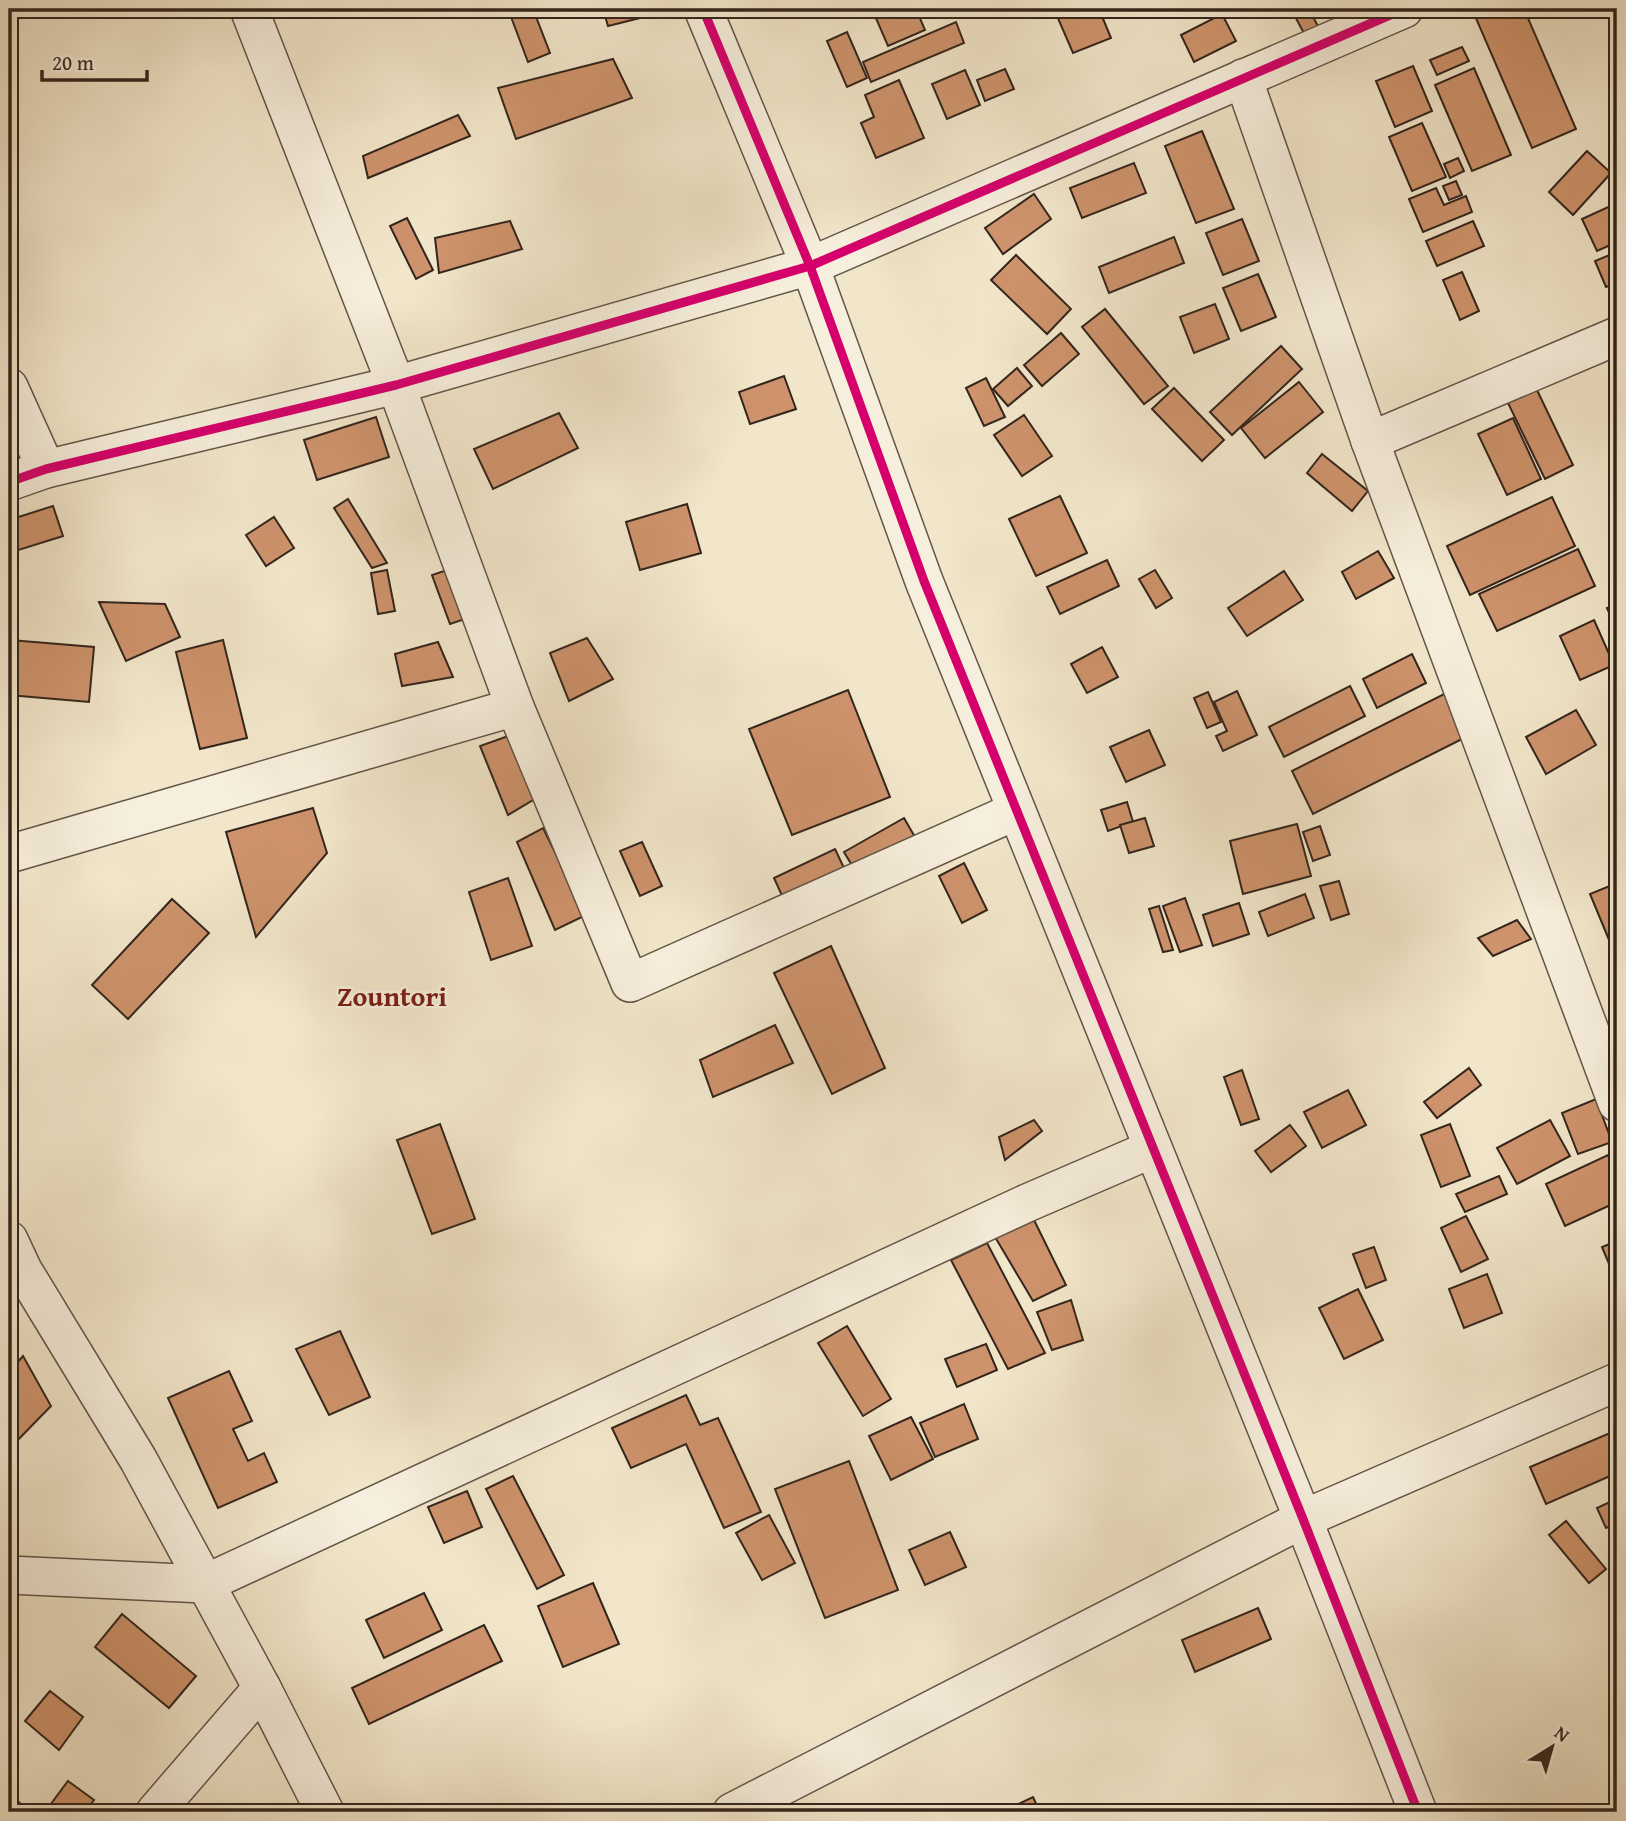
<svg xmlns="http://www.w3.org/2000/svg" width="1626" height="1821" viewBox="0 0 1626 1821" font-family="'Gentium Book Plus',serif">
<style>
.building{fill:#ce936c;stroke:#33251d;stroke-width:2}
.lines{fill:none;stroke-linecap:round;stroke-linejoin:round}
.minor-casing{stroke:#635548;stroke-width:40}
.minor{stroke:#f7efdd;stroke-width:37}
.cycleway-casing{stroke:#f7efdd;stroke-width:13}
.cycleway{stroke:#d6006c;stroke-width:9}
.labels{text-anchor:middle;stroke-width:5;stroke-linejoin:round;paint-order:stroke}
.quarter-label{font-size:28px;font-weight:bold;fill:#7a1f14;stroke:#f7efdd}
</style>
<rect width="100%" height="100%" fill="#f2e6ca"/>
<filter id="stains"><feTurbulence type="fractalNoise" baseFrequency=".00286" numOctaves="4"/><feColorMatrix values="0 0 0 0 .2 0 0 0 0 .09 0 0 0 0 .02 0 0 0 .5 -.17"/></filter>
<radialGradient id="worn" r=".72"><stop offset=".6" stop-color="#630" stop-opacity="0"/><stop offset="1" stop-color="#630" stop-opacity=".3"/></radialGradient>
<g class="building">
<polygon points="508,9 533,9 550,53 528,62"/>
<polygon points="603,9 641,9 644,17 608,26"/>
<polygon points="872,9 916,9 925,30 888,46"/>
<polygon points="1054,9 1099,9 1111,38 1073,53"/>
<polygon points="1291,9 1309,9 1320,30 1306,37"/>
<polygon points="1472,9 1524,9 1576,129 1532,148"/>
<polygon points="1222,14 1236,41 1194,62 1181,35"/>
<polygon points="956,22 964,43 871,82 863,62"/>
<polygon points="847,32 867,78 847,87 827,41"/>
<polygon points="1462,47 1469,61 1437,75 1430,60"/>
<polygon points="613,59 632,98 516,139 498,88"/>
<polygon points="1413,66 1432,111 1395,127 1376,81"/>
<polygon points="1474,68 1511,155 1472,171 1435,85"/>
<polygon points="1005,69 1014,89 985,101 977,80"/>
<polygon points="965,70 980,105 947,119 932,84"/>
<polygon points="899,80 924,138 876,158 861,123 874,117 865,95"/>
<polygon points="458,115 470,136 368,178 363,156"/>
<polygon points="1422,123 1446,177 1412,191 1389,137"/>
<polygon points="1202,131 1234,209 1196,223 1165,146"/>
<polygon points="1587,151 1611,173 1573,215 1549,192"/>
<polygon points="1458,158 1464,171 1450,178 1444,164"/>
<polygon points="1134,163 1146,193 1082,218 1070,188"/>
<polygon points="1456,181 1462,195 1449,200 1443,186"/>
<polygon points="1436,188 1444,205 1466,196 1472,212 1423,232 1409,199"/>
<polygon points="1034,194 1051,219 1003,254 985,228"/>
<polygon points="1617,203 1617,242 1597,251 1582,219"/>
<polygon points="407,218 433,270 416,279 390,226"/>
<polygon points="1242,219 1259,261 1223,275 1206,233"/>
<polygon points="510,221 522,249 439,273 435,238"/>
<polygon points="1473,221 1484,246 1437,266 1426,241"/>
<polygon points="1174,237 1184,263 1109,293 1099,267"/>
<polygon points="1617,252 1617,283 1606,287 1595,261"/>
<polygon points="1016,255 1071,309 1047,334 991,280"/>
<polygon points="1462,272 1479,311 1460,320 1443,280"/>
<polygon points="1258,274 1276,317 1241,331 1223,288"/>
<polygon points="1215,304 1229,339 1194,353 1180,317"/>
<polygon points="1105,309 1168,386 1144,404 1082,327"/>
<polygon points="1061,333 1079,354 1042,386 1024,365"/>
<polygon points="1281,346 1302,369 1232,435 1210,412"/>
<polygon points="1017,368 1032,386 1008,406 993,389"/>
<polygon points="784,376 796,409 750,424 739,392"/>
<polygon points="986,378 1005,417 984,426 966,388"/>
<polygon points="1299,382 1323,412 1265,458 1241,428"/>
<polygon points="1174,388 1224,440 1202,461 1152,409"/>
<polygon points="1536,388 1573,465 1545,479 1507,401"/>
<polygon points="559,413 578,448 493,489 474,449"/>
<polygon points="1024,415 1052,456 1022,476 994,435"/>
<polygon points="376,417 389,457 317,480 304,440"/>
<polygon points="1513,418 1541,479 1507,495 1478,434"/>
<polygon points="1322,454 1368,491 1352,511 1307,473"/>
<polygon points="1060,496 1087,553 1036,576 1009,519"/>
<polygon points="1552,497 1575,546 1470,595 1447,546"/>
<polygon points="348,499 387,563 372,568 334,508"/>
<polygon points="687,504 701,553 640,570 626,522"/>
<polygon points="53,506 63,536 9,553 9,520"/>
<polygon points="274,517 294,548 266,566 246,535"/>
<polygon points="1578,549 1595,586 1497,631 1479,594"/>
<polygon points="1378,551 1394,578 1356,599 1342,572"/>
<polygon points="1107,560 1119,586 1060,614 1047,587"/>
<polygon points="450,569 468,618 450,624 432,575"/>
<polygon points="387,570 395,611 378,614 371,573"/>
<polygon points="1155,570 1172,598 1156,608 1139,579"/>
<polygon points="1284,571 1303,600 1247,636 1228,608"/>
<polygon points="99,602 165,604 180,637 126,661"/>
<polygon points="1617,604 1617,631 1607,608"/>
<polygon points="1594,620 1614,665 1580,680 1560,636"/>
<polygon points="587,638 613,679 569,701 550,653"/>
<polygon points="10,640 94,647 89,702 9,695"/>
<polygon points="223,640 247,738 200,749 176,652"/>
<polygon points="438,642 453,677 402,686 395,654"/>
<polygon points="1102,647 1118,677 1087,693 1071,664"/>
<polygon points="1412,654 1426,683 1377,708 1363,679"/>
<polygon points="1350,686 1365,716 1284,757 1269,727"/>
<polygon points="848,690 890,797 792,835 749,729"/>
<polygon points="1237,691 1257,735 1223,751 1216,736 1227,731 1214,702"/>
<polygon points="1208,692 1221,722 1207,728 1194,698"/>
<polygon points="1446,693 1468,736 1313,814 1292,771"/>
<polygon points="1576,710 1596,745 1546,774 1526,737"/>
<polygon points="1149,730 1165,765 1126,782 1110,747"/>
<polygon points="511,735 538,797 508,815 480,746"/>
<polygon points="1127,802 1133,822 1108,831 1101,810"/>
<polygon points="313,808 327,853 256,937 226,832"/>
<polygon points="904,818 919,844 859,877 844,852"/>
<polygon points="1145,818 1154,846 1129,853 1120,825"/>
<polygon points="1297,824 1311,876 1243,894 1230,841"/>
<polygon points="1320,826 1330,855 1313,861 1303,832"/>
<polygon points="543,828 586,915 555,930 517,842"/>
<polygon points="642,842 662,886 640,896 620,851"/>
<polygon points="835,849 844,868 783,898 774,878"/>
<polygon points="964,863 987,910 962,923 939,876"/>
<polygon points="508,878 532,946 491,960 469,892"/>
<polygon points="1339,881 1349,914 1331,920 1320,886"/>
<polygon points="1617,883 1617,959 1590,894"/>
<polygon points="1305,894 1314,918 1268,936 1259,912"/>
<polygon points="1185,898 1202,945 1180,952 1163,906"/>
<polygon points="172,899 209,933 128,1019 92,985"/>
<polygon points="1239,903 1249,934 1213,946 1203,915"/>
<polygon points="1159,906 1173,950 1163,952 1149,909"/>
<polygon points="1517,920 1531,939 1493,956 1478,938"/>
<polygon points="831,946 885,1068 832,1094 774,973"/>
<polygon points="775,1025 793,1063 713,1097 700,1060"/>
<polygon points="1469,1068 1481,1085 1437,1118 1424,1102"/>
<polygon points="1242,1070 1259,1119 1241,1125 1224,1077"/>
<polygon points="1348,1090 1366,1125 1322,1148 1304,1112"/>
<polygon points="1596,1099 1612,1142 1578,1154 1562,1113"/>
<polygon points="1034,1120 1042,1131 1005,1160 999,1137"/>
<polygon points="1550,1120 1570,1156 1517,1184 1497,1148"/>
<polygon points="440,1124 475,1219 432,1234 397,1140"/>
<polygon points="1450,1124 1470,1176 1441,1187 1421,1135"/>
<polygon points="1290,1125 1306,1146 1271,1172 1255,1151"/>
<polygon points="1608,1155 1617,1176 1617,1202 1565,1226 1546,1184"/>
<polygon points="1499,1176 1507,1194 1465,1212 1456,1194"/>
<polygon points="1466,1216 1488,1259 1461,1272 1441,1228"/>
<polygon points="1033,1218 1066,1285 1033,1301 995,1237"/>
<polygon points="1617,1241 1617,1269 1612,1271 1602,1247"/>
<polygon points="987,1243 1045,1353 1008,1369 951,1260"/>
<polygon points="1374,1247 1386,1280 1366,1288 1353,1254"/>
<polygon points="1487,1274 1502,1313 1464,1328 1449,1289"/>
<polygon points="1358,1289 1383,1340 1344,1359 1319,1308"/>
<polygon points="1071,1300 1083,1340 1052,1350 1037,1312"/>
<polygon points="847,1326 891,1399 863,1416 818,1343"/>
<polygon points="340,1331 370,1397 329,1415 296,1349"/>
<polygon points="986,1344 997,1370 957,1387 945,1359"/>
<polygon points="23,1356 51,1406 9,1449 9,1372"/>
<polygon points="229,1371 252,1421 233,1429 248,1461 264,1453 277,1482 218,1508 168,1398"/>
<polygon points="686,1395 700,1425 718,1418 761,1512 724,1528 686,1444 631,1468 612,1428"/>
<polygon points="964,1404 978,1439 935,1457 920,1423"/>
<polygon points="911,1417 933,1459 891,1480 869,1436"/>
<polygon points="1610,1433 1617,1449 1617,1473 1546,1504 1530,1467"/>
<polygon points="849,1461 898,1590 825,1618 775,1489"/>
<polygon points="513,1476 564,1575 537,1589 486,1489"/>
<polygon points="467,1491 482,1527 444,1543 428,1507"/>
<polygon points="1614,1500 1617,1507 1617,1523 1606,1528 1597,1508"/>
<polygon points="769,1515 795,1563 762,1580 736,1533"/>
<polygon points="1566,1521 1606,1569 1589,1583 1549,1535"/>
<polygon points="950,1532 966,1567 925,1585 909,1550"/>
<polygon points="593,1583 619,1644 563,1667 538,1606"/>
<polygon points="424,1593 442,1630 384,1658 366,1620"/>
<polygon points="1258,1608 1271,1639 1195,1672 1182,1640"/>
<polygon points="122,1614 196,1676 169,1708 95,1647"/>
<polygon points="484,1625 502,1661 369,1724 352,1688"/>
<polygon points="50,1691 83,1717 59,1750 25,1721"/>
<polygon points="1617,1715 1617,1736 1610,1718"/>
<polygon points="68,1781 94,1800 85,1812 45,1812"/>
<polygon points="9,1793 22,1805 16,1812 9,1812"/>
<polygon points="1033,1797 1040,1812 1004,1812 1004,1811"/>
</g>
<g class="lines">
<g class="minor-casing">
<g id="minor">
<polyline points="249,9 396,385 515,707 630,983 1016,811"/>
<polyline points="703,9 810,266 924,581 1303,1519 1418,1812"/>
<polyline points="1243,78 1370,441 1617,1103"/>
<polyline points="9,387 46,469"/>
<polyline points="1370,441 1617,336"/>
<polyline points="9,482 46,469 396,385 810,266 1404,9"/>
<polyline points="9,854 515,707"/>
<polyline points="9,1240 23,1270 138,1459 262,1688 325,1812"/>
<polyline points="9,1575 204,1584 1027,1203 1152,1149"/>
<polyline points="155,1812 262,1688"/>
<polyline points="732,1812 1303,1519 1617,1382"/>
</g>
</g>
<use href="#minor" class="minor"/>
<g class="cycleway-casing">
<g id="cycleway">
<polyline points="703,9 810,266 924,581 1303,1519 1418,1812"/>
<polyline points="9,482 46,469 396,385 810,266 1404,9"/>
</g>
</g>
<use href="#cycleway" class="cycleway"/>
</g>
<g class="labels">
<g class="quarter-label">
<text x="392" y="1006">Zountori</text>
</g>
</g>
<rect width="1626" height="1821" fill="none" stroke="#f2e6ca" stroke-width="35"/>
<rect x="10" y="10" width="1605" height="1800" fill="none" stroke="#33251d" stroke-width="3.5"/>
<rect x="18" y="18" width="1591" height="1786" fill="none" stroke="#33251d" stroke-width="2"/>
<g transform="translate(1552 1747) rotate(37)" stroke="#f7efdd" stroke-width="5" paint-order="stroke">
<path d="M0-5L12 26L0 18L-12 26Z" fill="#33251d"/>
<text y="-10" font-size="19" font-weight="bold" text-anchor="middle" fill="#33251d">N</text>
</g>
<path d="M42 70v10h105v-10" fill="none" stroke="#33251d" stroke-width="3.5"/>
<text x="52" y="70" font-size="21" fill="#33251d" stroke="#f7efdd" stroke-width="5" paint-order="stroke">20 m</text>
<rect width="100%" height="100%" filter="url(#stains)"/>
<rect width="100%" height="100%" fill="url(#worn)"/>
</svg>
